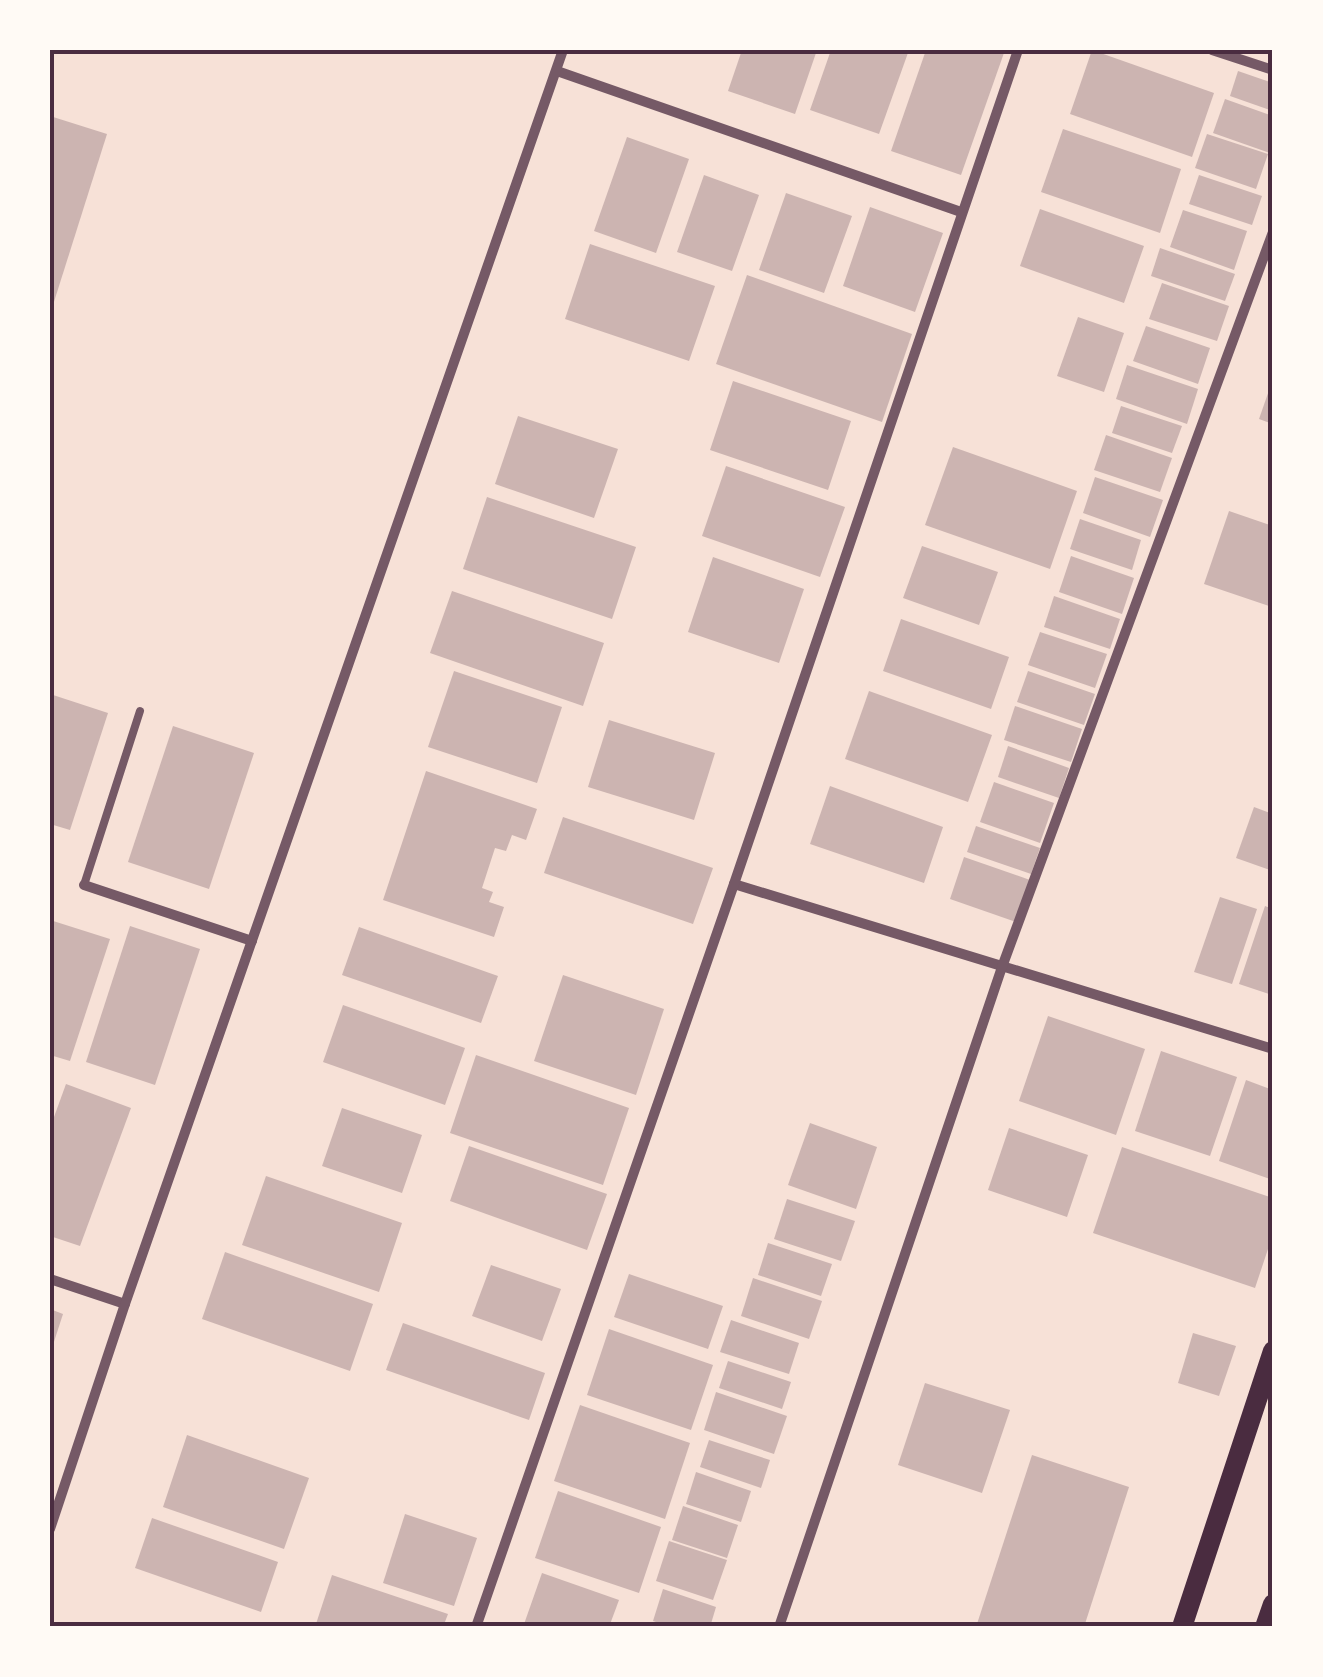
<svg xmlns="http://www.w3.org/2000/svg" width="1323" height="1677" viewBox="0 0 1323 1677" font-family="Spectral,serif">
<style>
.building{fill:#ccb4b1}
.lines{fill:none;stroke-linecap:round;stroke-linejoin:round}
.service{stroke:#755966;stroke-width:8}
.minor{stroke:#755966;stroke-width:10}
.secondary{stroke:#4a2c40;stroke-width:20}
.neatline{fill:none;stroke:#4a2c40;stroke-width:4}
</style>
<rect width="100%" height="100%" fill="#f7e1d7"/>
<g class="building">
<polygon points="742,50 817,50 795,114 728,91"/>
<polygon points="831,50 909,50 879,134 810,110"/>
<polygon points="926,50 1005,50 961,175 891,151"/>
<polygon points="1092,50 1214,93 1192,157 1070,114"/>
<polygon points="1238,71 1273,83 1273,111 1230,96"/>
<polygon points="1225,99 1273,116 1273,154 1213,133"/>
<polygon points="50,116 107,134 53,305 50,304"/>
<polygon points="1063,129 1181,169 1160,233 1041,192"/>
<polygon points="1207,134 1268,154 1256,189 1195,168"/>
<polygon points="627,137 689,159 656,253 594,231"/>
<polygon points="704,175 759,195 732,271 677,252"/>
<polygon points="1199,175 1262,196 1252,225 1189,204"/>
<polygon points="786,193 852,216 824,293 759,270"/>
<polygon points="870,207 943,233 915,312 843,286"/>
<polygon points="1040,209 1144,246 1124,303 1020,266"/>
<polygon points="1183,210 1247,231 1234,270 1170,247"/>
<polygon points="590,244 715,286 689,361 565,319"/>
<polygon points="1160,248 1235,274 1225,301 1151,276"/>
<polygon points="747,275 912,334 882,422 716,364"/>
<polygon points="1162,283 1229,306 1217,341 1149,319"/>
<polygon points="1078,317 1124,333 1104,392 1057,376"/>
<polygon points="1146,326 1210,348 1198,384 1133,361"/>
<polygon points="1127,365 1198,389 1187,424 1116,399"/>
<polygon points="1273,379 1273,424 1259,419"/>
<polygon points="733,381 851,421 828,490 710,450"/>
<polygon points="1121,406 1182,426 1172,453 1112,433"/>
<polygon points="518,416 618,449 594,518 495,484"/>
<polygon points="1106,435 1172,458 1160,492 1094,470"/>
<polygon points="953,447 1077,491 1050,569 925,525"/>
<polygon points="726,466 845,507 820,577 702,536"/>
<polygon points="1095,477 1163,500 1150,537 1083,513"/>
<polygon points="487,497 636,547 612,619 463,569"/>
<polygon points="1229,511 1273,526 1273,594 1269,606 1204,584"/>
<polygon points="1080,519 1141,540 1132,570 1070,549"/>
<polygon points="922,546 998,572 979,625 903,598"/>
<polygon points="1071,556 1134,578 1122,614 1059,592"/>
<polygon points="713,557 804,589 779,663 688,632"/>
<polygon points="452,591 604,643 583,706 430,653"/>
<polygon points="1054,596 1120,619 1110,649 1044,627"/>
<polygon points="901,619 1009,657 991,709 883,671"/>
<polygon points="1040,632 1107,654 1095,688 1028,665"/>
<polygon points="454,671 562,707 537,783 428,747"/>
<polygon points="1028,671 1095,694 1084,725 1017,702"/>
<polygon points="869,691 992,735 968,802 845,759"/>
<polygon points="50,694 108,713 70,830 50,824"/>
<polygon points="1015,706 1082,729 1071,762 1004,740"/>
<polygon points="609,720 715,753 694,820 588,787"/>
<polygon points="173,726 254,753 209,889 128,862"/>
<polygon points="1008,746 1069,768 1059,798 998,777"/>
<polygon points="426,771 537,809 526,840 512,835 506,851 495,848 482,888 493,892 489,902 504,907 494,937 383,900"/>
<polygon points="994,782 1054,803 1040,843 980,822"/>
<polygon points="830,786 943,827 924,883 810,844"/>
<polygon points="1254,807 1273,814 1273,871 1236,858"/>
<polygon points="563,817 713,868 693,924 544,873"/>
<polygon points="976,826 1040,848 1031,874 967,852"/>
<polygon points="964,857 1030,880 1016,922 950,899"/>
<polygon points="1220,897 1257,909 1232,984 1194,972"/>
<polygon points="1265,906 1273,909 1273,982 1269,994 1239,984"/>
<polygon points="50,920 110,939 70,1061 50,1055"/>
<polygon points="130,926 200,949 155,1085 86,1062"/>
<polygon points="359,927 498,976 481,1023 342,975"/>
<polygon points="563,975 664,1009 636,1095 534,1061"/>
<polygon points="343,1005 465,1048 445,1105 323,1062"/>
<polygon points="1048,1016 1145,1049 1116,1135 1019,1101"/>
<polygon points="1161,1051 1237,1077 1210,1156 1135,1131"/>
<polygon points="476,1055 629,1108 603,1185 450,1133"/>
<polygon points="1246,1080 1273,1090 1273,1180 1219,1161"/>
<polygon points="66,1084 131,1108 80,1246 50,1236 50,1128"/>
<polygon points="342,1108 422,1135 402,1193 322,1166"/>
<polygon points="810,1123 877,1147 856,1209 788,1185"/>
<polygon points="1009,1128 1088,1155 1067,1217 988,1190"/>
<polygon points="469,1146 607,1194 587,1250 450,1201"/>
<polygon points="1122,1147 1273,1198 1273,1234 1255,1288 1093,1233"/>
<polygon points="266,1176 402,1223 379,1292 242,1245"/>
<polygon points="787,1199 855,1221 841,1261 774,1239"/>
<polygon points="768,1243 832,1264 821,1296 758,1275"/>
<polygon points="225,1252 373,1304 350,1371 202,1319"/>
<polygon points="491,1265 561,1289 542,1341 472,1316"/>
<polygon points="629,1274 723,1306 708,1349 614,1317"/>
<polygon points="753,1278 822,1301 809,1339 741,1316"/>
<polygon points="50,1309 63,1314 51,1351 50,1351"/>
<polygon points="731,1320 799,1343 789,1374 720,1352"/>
<polygon points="403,1323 545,1373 529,1420 386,1370"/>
<polygon points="609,1329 713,1365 691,1430 587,1395"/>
<polygon points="1193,1333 1236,1346 1219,1396 1178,1383"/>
<polygon points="728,1361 791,1382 782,1409 719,1388"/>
<polygon points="925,1383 1010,1410 982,1493 898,1465"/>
<polygon points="716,1392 787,1416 774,1454 704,1430"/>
<polygon points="580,1405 690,1443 665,1519 554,1481"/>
<polygon points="187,1435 309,1478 284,1549 163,1507"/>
<polygon points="709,1440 770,1460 761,1488 700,1467"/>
<polygon points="1032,1455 1129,1487 1084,1627 976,1627"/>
<polygon points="696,1472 751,1491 741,1522 686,1504"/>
<polygon points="558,1491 661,1527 639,1593 535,1558"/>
<polygon points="683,1506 738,1525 727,1558 672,1540"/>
<polygon points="405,1514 477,1538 454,1606 383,1583"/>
<polygon points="152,1518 278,1562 261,1612 135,1568"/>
<polygon points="669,1541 727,1560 713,1600 656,1581"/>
<polygon points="542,1573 619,1600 609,1627 523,1627"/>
<polygon points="332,1575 448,1614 443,1627 315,1627"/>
<polygon points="663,1589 716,1607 710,1627 671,1627 653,1621"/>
</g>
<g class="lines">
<polyline class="service" points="84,885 140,711"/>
<g class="minor">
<polyline points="1212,50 1273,70"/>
<polyline points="557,71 961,212"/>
<polyline points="734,884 1273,1049"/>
<polyline points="84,885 252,941"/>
<polyline points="50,1279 125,1304"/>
<polyline points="50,1529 125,1304 563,50"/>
<polyline points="476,1627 734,884 1018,50"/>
<polyline points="779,1627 1002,967 1273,232"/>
</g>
<g class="secondary">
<polyline points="1182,1627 1273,1351"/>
<polyline points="1265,1627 1273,1604"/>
</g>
</g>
<rect width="1323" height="1677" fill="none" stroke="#fffaf5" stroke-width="105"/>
<rect x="52" y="52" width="1218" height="1572" class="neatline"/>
</svg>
